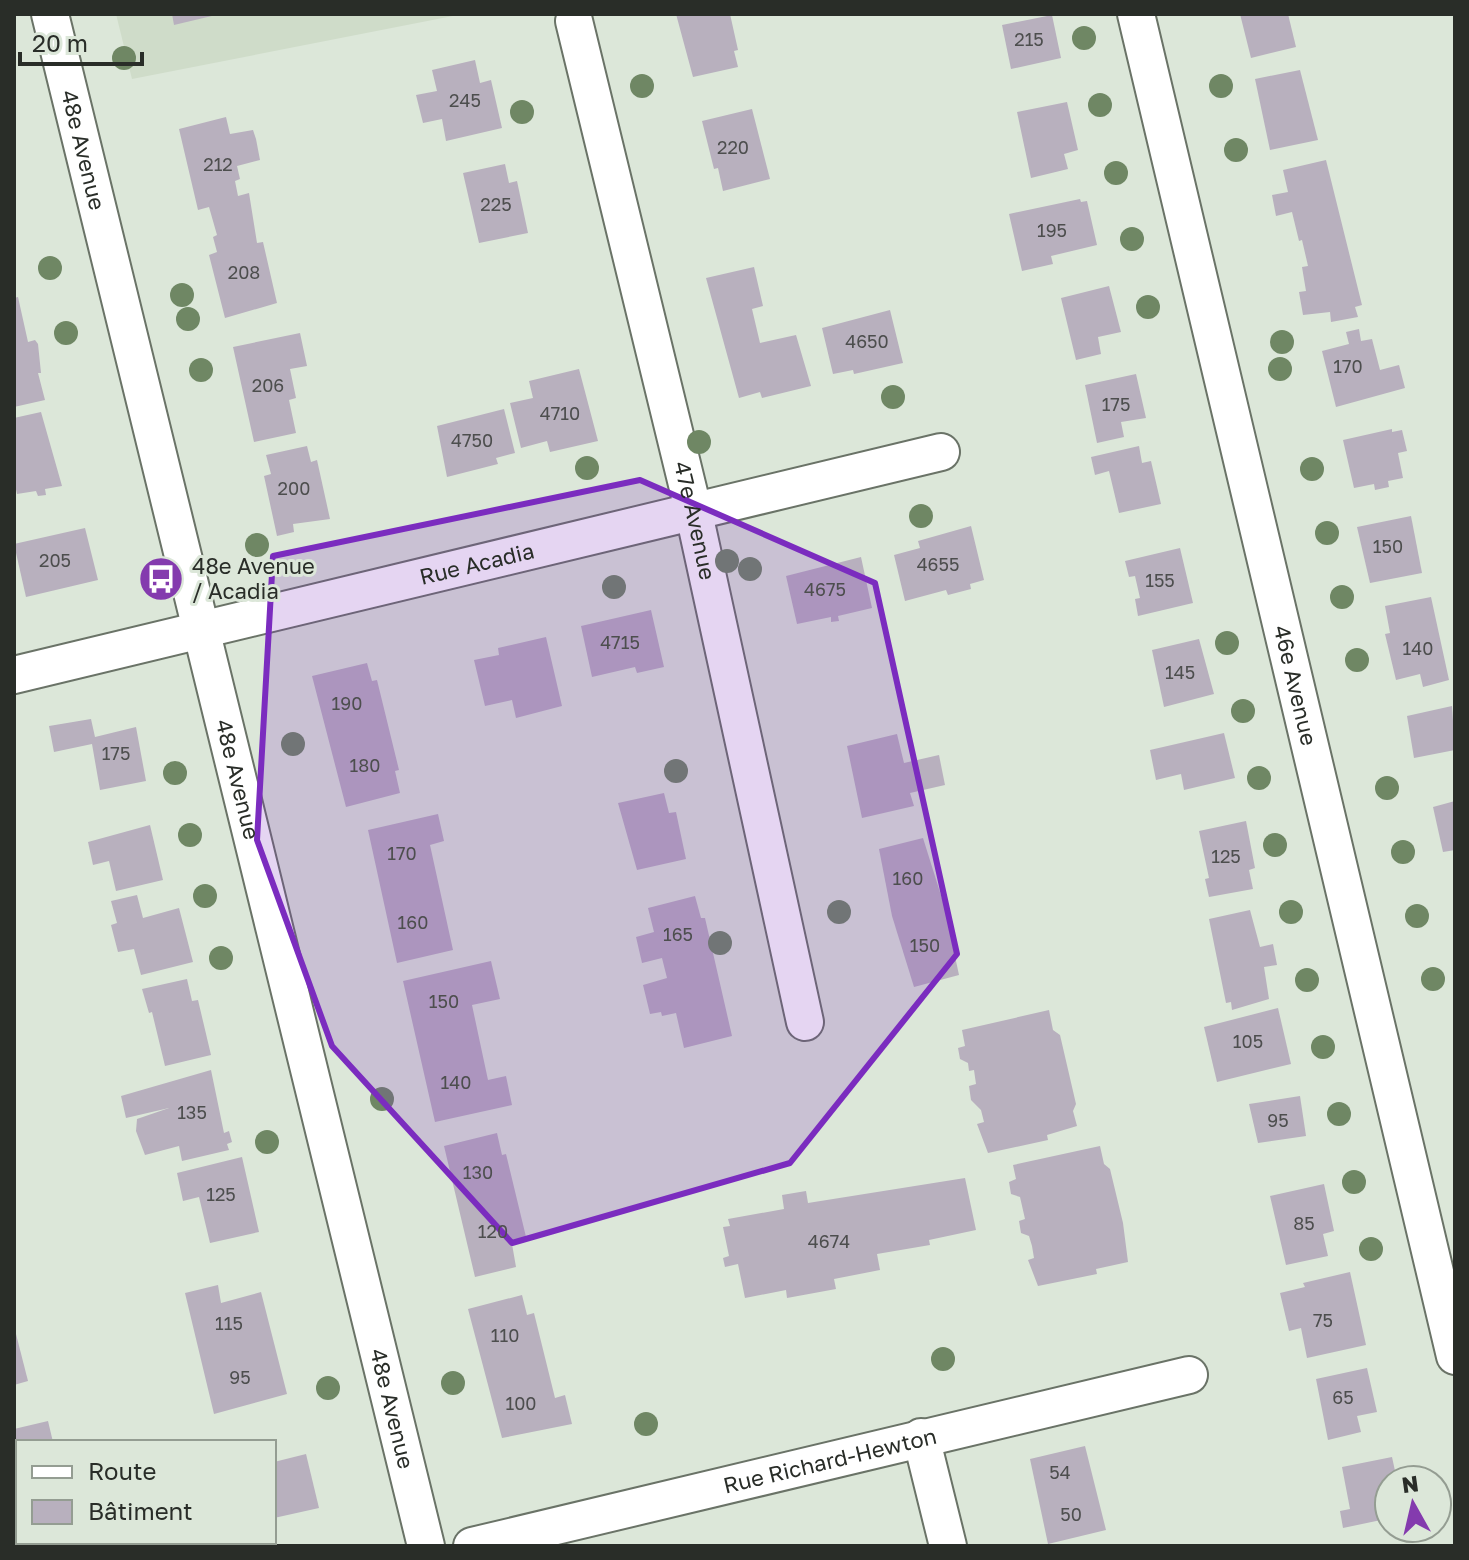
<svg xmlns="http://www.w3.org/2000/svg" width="1469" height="1560" viewBox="0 0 1469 1560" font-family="'Golos Text',sans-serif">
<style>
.built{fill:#cfdcc9}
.building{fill:#b8b0be}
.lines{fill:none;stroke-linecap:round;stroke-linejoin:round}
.street-casing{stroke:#6a7367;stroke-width:40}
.street{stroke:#fff;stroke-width:36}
.tree{fill:#6f8764}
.marked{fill:#7b2cbf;fill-opacity:0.2;stroke:#7b2cbf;stroke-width:6;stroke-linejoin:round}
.labels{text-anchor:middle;stroke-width:6;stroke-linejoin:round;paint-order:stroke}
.number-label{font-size:18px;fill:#4d4e4e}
.street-label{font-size:22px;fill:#292d28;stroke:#dce7d9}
.poi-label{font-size:22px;fill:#292d28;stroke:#dce7d9;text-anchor:start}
</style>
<rect width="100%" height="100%" fill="#dce7d9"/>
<polygon class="built" points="116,14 463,14 132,79"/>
<g class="building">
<polygon points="172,14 216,14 216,15 174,25"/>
<polygon points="676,14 730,14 738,50 734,51 738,67 693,77"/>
<polygon points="1240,14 1288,14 1296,47 1251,58"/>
<polygon points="1052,15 1061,58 1011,69 1002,25"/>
<polygon points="475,60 480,83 491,80 502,128 446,141 442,119 423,123 416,95 437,91 432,70"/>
<polygon points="1300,70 1318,140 1270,150 1255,79"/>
<polygon points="1067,102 1078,150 1064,154 1068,169 1031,178 1017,112"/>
<polygon points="752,109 770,179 723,191 718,168 714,169 702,121"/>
<polygon points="226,117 230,134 253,130 256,139 260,160 237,166 240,179 235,181 238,196 249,193 257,243 263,242 277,303 225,318 209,255 217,252 213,237 217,235 209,207 198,210 179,129"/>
<polygon points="1326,160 1362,305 1355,307 1358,317 1331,322 1330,312 1303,315 1299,292 1306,291 1302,267 1308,266 1302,240 1299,241 1292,212 1276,216 1272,195 1288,192 1283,170"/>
<polygon points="505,164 509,183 517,181 528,233 479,243 463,173"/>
<polygon points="1080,199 1081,202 1087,201 1097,245 1051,256 1053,264 1022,271 1009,214"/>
<polygon points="754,267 763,306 752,309 760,343 796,335 811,386 762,398 760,392 739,398 706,278"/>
<polygon points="1109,286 1121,332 1098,337 1101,354 1076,360 1061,298"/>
<polygon points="18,297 28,342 35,340 38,344 41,373 38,373 45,400 14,407 14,298"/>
<polygon points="890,310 903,363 854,374 853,370 833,374 822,328"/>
<polygon points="1359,329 1361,341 1372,339 1380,370 1399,365 1405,388 1336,407 1322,351 1349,344 1346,332"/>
<polygon points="300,333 307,366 290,369 296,398 289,400 296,433 254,442 233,347"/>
<polygon points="579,369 598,441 550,452 547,441 521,448 510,403 533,398 529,381"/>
<polygon points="1136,374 1146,418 1121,422 1124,437 1097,443 1085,385"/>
<polygon points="504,409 515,453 496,458 498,464 447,477 437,426"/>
<polygon points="41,412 62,486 45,489 46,495 38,496 36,491 17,494 14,480 14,418"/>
<polygon points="1392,429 1392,432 1402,430 1407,451 1398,453 1403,478 1388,481 1389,487 1375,490 1374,484 1354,488 1343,440"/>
<polygon points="307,446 311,462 317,460 330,519 293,524 294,532 277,536 264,476 271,474 266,455"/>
<polygon points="1139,446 1142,463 1151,461 1161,504 1119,513 1109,471 1095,475 1091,457"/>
<polygon points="1411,516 1422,573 1370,583 1357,527"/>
<polygon points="971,526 984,580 970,584 971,589 948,595 946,590 905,601 894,555 920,548 918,541"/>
<polygon points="85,528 98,580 26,597 14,544"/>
<polygon points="1180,548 1193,603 1138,616 1135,599 1140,598 1135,576 1129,577 1125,561"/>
<polygon points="861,557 872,608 838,616 839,621 831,622 831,617 797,624 786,576"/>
<polygon points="1431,597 1449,680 1423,687 1420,674 1396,680 1385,634 1390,633 1385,606"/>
<polygon points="651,610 664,667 637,673 635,667 592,677 581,626"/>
<polygon points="546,637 562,706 516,718 512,700 485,706 474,660 499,655 498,648"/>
<polygon points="1199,639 1214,694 1164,707 1152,650"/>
<polygon points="367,663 372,681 377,680 399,770 395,771 400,793 346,807 312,676"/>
<polygon points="1452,706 1455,750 1414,758 1407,716"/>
<polygon points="91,719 95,737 136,727 146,781 100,790 92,744 54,752 49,726"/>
<polygon points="1224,733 1235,778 1184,790 1181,774 1156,780 1150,750"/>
<polygon points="897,734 904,763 939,755 945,785 910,793 914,806 862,818 847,746"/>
<polygon points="664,793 669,813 676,812 686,859 637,870 618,803"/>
<polygon points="1455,801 1455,850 1443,852 1433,807"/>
<polygon points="438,814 444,841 430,845 453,950 397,963 368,830"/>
<polygon points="1246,821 1255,868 1249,870 1253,889 1209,897 1205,879 1209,878 1199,831"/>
<polygon points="150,825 163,880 116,891 109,861 93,865 88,842"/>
<polygon points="923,838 944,905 959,975 914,987 892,916 879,849"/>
<polygon points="137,895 143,918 179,908 193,962 141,975 134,949 118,952 111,925 117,923 111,901"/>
<polygon points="695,896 701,918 705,918 732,1036 684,1048 676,1013 662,1016 661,1012 650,1014 643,985 667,978 662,958 642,963 636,937 654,932 648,908"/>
<polygon points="1250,910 1260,947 1273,944 1277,965 1264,967 1269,999 1232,1010 1231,1002 1226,1003 1209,919"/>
<polygon points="491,961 500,999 472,1005 488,1080 506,1076 512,1105 435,1122 403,981"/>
<polygon points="187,979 192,1001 198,1000 211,1055 165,1066 152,1012 149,1013 142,989"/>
<polygon points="1278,1008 1291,1064 1217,1082 1204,1027"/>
<polygon points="1049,1010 1053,1030 1060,1035 1076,1104 1073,1111 1077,1126 1047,1135 1048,1140 988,1153 977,1124 984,1122 981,1110 971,1100 969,1086 976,1084 974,1070 969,1071 968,1063 960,1059 958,1048 965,1046 962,1030"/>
<polygon points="211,1070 224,1133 229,1131 232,1142 227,1144 229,1150 182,1161 179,1146 145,1155 136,1131 137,1119 169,1108 126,1118 121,1096"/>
<polygon points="1300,1096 1306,1136 1258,1143 1249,1104"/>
<polygon points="497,1133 502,1155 506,1154 527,1241 512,1244 516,1267 475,1277 444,1146"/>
<polygon points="1100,1146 1104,1164 1110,1169 1123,1223 1128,1262 1096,1269 1097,1274 1038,1286 1028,1260 1034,1258 1032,1246 1029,1236 1021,1233 1019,1221 1025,1219 1020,1197 1011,1194 1009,1182 1016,1179 1013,1165"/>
<polygon points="242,1157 259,1232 210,1243 199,1197 183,1201 177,1173"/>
<polygon points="965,1178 976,1230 929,1240 930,1245 877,1254 880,1270 834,1279 836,1289 787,1298 786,1290 745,1298 738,1264 725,1267 723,1258 729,1256 723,1227 730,1226 728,1219 784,1209 782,1195 806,1191 808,1203"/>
<polygon points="1324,1184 1334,1231 1323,1234 1328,1256 1286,1265 1270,1196"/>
<polygon points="1350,1272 1366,1345 1307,1358 1301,1328 1289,1331 1280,1293 1305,1287 1303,1283"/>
<polygon points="218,1285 221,1303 261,1292 287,1394 214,1414 185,1293"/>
<polygon points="522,1295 527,1315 534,1313 555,1398 565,1395 572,1424 502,1438 468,1309"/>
<polygon points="16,1334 28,1381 14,1385 14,1335"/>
<polygon points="1367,1368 1377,1412 1357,1416 1361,1432 1328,1440 1316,1379"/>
<polygon points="48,1421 53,1442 18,1442 18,1476 14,1477 14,1429"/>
<polygon points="1085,1446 1106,1530 1048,1544 1030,1459"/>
<polygon points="306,1454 319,1508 274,1518 274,1462"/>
<polygon points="1392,1457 1397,1480 1389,1480 1389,1503 1378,1505 1381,1520 1343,1528 1340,1511 1350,1509 1342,1467"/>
<polygon points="28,1542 80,1542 81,1546 29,1546"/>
</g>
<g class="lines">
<g class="street-casing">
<g id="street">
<path id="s1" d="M 50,14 L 426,1546"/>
<path id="s2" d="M 1136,14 L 1455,1356"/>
<path id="s3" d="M 574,21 L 693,509 L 805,1022"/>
<path id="s4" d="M 14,675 L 941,452"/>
<polyline points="921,1437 948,1546"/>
<path id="s5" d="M 472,1546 L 1189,1375"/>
</g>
</g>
<use href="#street" class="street"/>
</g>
<g class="tree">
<circle cx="1084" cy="38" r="12"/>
<circle cx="124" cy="58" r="12"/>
<circle cx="642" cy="86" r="12"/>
<circle cx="1221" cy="86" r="12"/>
<circle cx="1100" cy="105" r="12"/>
<circle cx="522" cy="112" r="12"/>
<circle cx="1236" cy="150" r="12"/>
<circle cx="1116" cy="173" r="12"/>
<circle cx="1132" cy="239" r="12"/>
<circle cx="50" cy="268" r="12"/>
<circle cx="182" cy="295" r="12"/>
<circle cx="1148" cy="307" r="12"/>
<circle cx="188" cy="319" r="12"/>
<circle cx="66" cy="333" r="12"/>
<circle cx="1282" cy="342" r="12"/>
<circle cx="1280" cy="369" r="12"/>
<circle cx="201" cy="370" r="12"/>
<circle cx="893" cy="397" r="12"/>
<circle cx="699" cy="442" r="12"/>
<circle cx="587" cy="468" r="12"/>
<circle cx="1312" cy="469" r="12"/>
<circle cx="921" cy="516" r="12"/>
<circle cx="1327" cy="533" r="12"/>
<circle cx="257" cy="545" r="12"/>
<circle cx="727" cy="561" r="12"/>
<circle cx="750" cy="569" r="12"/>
<circle cx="614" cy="587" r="12"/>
<circle cx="1342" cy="597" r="12"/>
<circle cx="1227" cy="643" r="12"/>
<circle cx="1357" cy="660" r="12"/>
<circle cx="1243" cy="711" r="12"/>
<circle cx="293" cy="744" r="12"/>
<circle cx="676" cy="771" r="12"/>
<circle cx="175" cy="773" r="12"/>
<circle cx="1259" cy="778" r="12"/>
<circle cx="1387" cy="788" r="12"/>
<circle cx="190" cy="835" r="12"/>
<circle cx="1275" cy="845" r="12"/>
<circle cx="1403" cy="852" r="12"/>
<circle cx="205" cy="896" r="12"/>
<circle cx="839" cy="912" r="12"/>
<circle cx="1291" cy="912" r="12"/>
<circle cx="1417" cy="916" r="12"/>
<circle cx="720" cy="943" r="12"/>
<circle cx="221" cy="958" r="12"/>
<circle cx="1433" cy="979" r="12"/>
<circle cx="1307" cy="980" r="12"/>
<circle cx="1323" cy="1047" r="12"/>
<circle cx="382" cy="1099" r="12"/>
<circle cx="1339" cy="1114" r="12"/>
<circle cx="267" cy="1142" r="12"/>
<circle cx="1354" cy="1182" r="12"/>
<circle cx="1371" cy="1249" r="12"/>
<circle cx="943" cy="1359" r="12"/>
<circle cx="453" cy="1383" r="12"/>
<circle cx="328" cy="1388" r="12"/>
<circle cx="646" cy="1424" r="12"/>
</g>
<path class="marked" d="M 640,480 L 875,583 L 957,954 L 790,1163 L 512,1243 L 332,1046 L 257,840 L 273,556 Z"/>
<defs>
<g id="bus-disc" transform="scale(2.3)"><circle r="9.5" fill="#843bae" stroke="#dce7d9"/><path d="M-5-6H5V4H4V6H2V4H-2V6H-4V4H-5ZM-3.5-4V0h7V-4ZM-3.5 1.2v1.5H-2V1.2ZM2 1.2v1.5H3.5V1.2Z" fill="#fff"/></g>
</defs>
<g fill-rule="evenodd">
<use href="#bus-disc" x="161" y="579"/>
</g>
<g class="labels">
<g class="number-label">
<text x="1029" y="46">215</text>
<text x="465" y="107">245</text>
<text x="733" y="154">220</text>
<text x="218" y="171">212</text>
<text x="496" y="211">225</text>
<text x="1052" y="237">195</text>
<text x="244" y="279">208</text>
<text x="867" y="348">4650</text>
<text x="1348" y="373">170</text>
<text x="268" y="392">206</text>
<text x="1116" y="411">175</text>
<text x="560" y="420">4710</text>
<text x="472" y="447">4750</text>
<text x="294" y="495">200</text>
<text x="1388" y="553">150</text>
<text x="55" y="567">205</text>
<text x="938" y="571">4655</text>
<text x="1160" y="587">155</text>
<text x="825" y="596">4675</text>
<text x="620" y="649">4715</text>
<text x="1418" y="655">140</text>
<text x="1180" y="679">145</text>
<text x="347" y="710">190</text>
<text x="116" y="760">175</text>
<text x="365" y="772">180</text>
<text x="402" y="860">170</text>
<text x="1226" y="863">125</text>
<text x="908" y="885">160</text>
<text x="413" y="929">160</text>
<text x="678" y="941">165</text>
<text x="925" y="952">150</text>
<text x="444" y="1008">150</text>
<text x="1248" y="1048">105</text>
<text x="456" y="1089">140</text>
<text x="192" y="1119">135</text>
<text x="1278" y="1127">95</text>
<text x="478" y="1179">130</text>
<text x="221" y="1201">125</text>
<text x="1304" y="1230">85</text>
<text x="493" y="1238">120</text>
<text x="829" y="1248">4674</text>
<text x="1323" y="1327">75</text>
<text x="229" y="1330">115</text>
<text x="505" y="1342">110</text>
<text x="240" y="1384">95</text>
<text x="1343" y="1404">65</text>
<text x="521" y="1410">100</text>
<text x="1060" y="1479">54</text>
<text x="1071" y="1521">50</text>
</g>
<g class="street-label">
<text dy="8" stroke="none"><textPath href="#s1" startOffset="140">48e Avenue</textPath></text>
<text dy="8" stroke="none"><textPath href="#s3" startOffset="514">47e Avenue</textPath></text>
<text dy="8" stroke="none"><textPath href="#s4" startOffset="476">Rue Acadia</textPath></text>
<text dy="8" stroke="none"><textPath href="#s2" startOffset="690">46e Avenue</textPath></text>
<text dy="8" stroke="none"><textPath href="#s1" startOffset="788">48e Avenue</textPath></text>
<text dy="8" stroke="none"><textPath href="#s1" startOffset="1436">48e Avenue</textPath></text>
<text dy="8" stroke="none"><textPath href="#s5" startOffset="368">Rue Richard-Hewton</textPath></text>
</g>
<g class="poi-label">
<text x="192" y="574">48e Avenue<tspan x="192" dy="25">/ Acadia</tspan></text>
</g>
</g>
<rect width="1469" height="1560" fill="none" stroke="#292d28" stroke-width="32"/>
<rect x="16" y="1440" width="260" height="104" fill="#dce7d9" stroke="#949d92" stroke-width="2"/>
<rect x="32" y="1466" width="40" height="12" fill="#ffffff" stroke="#949d92" stroke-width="2"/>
<text x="88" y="1480" font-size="24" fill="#292d28">Route</text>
<rect x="32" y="1500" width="40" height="24" fill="#b8b0be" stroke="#949d92" stroke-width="2"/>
<text x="88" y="1520" font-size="24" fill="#292d28">Bâtiment</text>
<g transform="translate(1413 1504) rotate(352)"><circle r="38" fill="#dce7d9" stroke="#949d92" stroke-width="2"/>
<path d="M0-6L14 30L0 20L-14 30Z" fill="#843bae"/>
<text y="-12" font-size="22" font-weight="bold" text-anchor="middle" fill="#292d28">N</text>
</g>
<path d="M20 52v12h122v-12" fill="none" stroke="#292d28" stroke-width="4"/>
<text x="32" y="52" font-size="24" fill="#292d28" stroke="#dce7d9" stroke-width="6" paint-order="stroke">20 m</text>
</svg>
